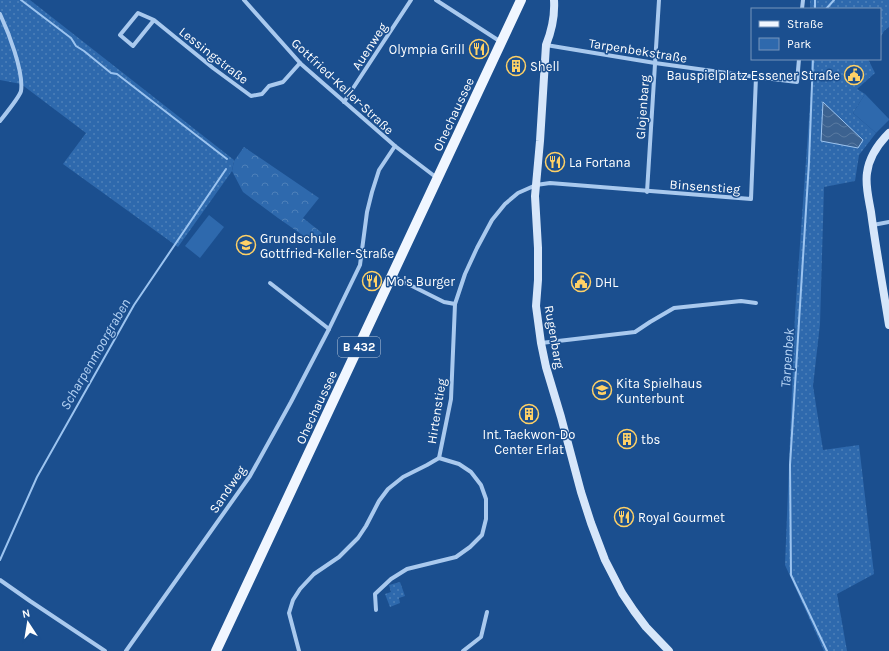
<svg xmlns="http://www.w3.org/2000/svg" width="889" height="651" viewBox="0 0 889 651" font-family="Karla,sans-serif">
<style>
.green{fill:url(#green-dots)}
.forest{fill:url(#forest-crowns)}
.pitch{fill:#2e69ad}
.water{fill:url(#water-waves);stroke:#9cc4f0}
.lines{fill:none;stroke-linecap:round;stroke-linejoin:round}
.stream{stroke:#9cc4f0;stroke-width:2}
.street{stroke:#a9c9ee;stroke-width:4}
.secondary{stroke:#d6e6fa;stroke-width:8}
.primary{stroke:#f0f6ff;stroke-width:10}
.labels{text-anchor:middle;stroke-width:3;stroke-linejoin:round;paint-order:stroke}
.shield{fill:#1b4f8f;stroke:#bbcadd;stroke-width:1}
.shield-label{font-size:12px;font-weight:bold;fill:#fff}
.street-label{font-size:13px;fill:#fff;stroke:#1b4f8f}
.poi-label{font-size:13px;fill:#fff;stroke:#1b4f8f;text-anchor:start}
.water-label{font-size:14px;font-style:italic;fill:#b5d3f5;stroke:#1b4f8f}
</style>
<defs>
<pattern id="green-dots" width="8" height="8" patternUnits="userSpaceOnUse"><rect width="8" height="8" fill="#2e69ad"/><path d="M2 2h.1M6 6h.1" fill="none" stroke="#4d80b9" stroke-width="1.8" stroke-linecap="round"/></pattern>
<pattern id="forest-crowns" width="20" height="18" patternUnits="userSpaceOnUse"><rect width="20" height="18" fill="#2e69ad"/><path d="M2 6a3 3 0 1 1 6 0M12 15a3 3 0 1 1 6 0" fill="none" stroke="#4d80b9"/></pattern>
<pattern id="water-waves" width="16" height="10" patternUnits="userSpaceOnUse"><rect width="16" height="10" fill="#3c6290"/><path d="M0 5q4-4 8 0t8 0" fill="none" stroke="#597aa1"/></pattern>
</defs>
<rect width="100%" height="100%" fill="#1b4f8f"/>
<g class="green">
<polygon points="0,0 30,0 234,160 232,171 178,247 63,164 86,133 21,84 0,80"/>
<polygon points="810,0 889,0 889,27 884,31 880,38 880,9 810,9"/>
<polygon points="811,59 868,59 875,73 857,89 865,94 853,113 876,133 859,155 855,181 824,187 820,324 813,386 823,450 859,445 874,574 837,594 847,651 824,651 785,565 795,314 811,90"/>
<polygon points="400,582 405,596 399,598 400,603 390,607 385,594 391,592 389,585"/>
</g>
<polygon class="forest" points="244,147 319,198 303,218 322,233 314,243 278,218 243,192 232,171 234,161"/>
<g class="pitch">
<polygon points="865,94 889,119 889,120 876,133 853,113"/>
<polygon points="209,215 224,227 200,258 185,246"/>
</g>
<polygon class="water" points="823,102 863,140 858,148 821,141"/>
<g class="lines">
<g class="stream">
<polyline points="21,0 71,38 76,46 84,51 111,73 117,74 227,159"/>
<polyline points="815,9 815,0"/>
<polyline points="826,9 834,0"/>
<polyline points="813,59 809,162 790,465 791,575 827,651"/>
<polyline points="0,560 37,477 134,305 226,169"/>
</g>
<g class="street">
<polyline points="244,0 301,64 395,146 437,178"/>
<polyline points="436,0 501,42"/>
<polyline points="802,9 803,0"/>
<path d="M 0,14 C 8,31 24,72 21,91 C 20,96 4,116 0,121"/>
<polyline points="154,20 133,46 120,35 138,13 154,20 213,68 251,96 262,94 269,86 283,82 300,63"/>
<polyline points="546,45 655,63 756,77 797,82 799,59"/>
<polyline points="344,102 411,0"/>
<polyline points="647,192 659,0"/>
<polyline points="873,225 889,222"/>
<polyline points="392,276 444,302 455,304"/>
<polyline points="270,283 329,329"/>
<polyline points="541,343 635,332 650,322 674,308 741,301 756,303"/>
<polyline points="0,580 30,601 105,651"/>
<polyline points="376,610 375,594 391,579 407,569 456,557 470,547 482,535 486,519 486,499 481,485 471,472 459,464 439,458"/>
<polyline points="126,651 250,476 291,402 329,329 360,265 367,212 372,192 379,170 395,146"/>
<polyline points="299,651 289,613 293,600 300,589 314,574 339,557 358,538 366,526 379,501 388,489 403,477 427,465 439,458 451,399 455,304 465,274 477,248 492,220 505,204 518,193 536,185 550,183 751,199 756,77"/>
<polyline points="463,651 481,637 487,612"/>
</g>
<g class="secondary">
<path d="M 554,0 C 555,16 552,30 546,45 L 540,141 L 535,196 L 538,248 L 538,280 L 536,306 L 541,343 L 546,367 L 561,417 L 581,492 L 591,523 L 605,560 L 622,593 L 634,611 L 646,627 L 669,651"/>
<path d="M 889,133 C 878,144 869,156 867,173 C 865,185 869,200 871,212 C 876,250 883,287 889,325"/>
</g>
<polyline class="primary" points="216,651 521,0"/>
</g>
<defs>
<g id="restaurant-ring" transform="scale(1)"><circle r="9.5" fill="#1b4f8f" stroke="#ffd166" stroke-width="1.5"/><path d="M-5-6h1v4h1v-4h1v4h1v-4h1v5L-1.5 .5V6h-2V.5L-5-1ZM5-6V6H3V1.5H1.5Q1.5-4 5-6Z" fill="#ffd166"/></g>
<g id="building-ring" transform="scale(1)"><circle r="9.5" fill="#1b4f8f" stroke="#ffd166" stroke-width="1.5"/><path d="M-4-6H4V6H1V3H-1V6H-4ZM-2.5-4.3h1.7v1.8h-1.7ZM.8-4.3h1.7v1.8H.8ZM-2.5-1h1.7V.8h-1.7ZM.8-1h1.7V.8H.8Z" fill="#ffd166"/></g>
<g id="civic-ring" transform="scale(1)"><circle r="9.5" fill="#1b4f8f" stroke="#ffd166" stroke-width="1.5"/><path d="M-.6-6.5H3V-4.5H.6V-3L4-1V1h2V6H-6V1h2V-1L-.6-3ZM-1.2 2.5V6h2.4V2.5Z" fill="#ffd166"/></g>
<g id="school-ring" transform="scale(1)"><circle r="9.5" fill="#1b4f8f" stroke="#ffd166" stroke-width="1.5"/><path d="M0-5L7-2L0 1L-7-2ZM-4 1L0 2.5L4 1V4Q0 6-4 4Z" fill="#ffd166"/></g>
</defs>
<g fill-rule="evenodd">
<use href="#restaurant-ring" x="479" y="49"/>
<use href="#building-ring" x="516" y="66"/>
<use href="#civic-ring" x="854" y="75"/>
<use href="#restaurant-ring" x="555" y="162"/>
<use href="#school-ring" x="246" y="245"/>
<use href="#restaurant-ring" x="372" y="281"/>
<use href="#civic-ring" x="581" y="282"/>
<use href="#school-ring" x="602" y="390"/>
<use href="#building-ring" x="529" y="414"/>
<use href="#building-ring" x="627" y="439"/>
<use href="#restaurant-ring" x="624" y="517"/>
</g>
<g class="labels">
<rect class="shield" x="338" y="337" width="42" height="20" rx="3"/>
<g class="shield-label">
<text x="359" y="351">B 432</text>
</g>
<g class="street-label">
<text transform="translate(369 46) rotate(-57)" y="5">Auenweg</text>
<text transform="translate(638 50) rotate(9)" y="5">Tarpenbekstraße</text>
<text transform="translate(214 55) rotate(38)" y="5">Lessingstraße</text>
<text transform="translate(343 86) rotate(43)" y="5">Gottfried-Keller-Straße</text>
<text transform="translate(642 107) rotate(-86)" y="5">Glojenbarg</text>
<text transform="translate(453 114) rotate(-65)" y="5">Ohechaussee</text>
<text transform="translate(705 186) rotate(4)" y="5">Binsenstieg</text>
<text transform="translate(555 337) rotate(80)" y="5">Rugenbarg</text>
<text transform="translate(316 407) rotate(-65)" y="5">Ohechaussee</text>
<text transform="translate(436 411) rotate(-81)" y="5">Hirtenstieg</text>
<text transform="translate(227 489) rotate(-56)" y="5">Sandweg</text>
</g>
<g class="poi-label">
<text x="465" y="54" text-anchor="end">Olympia Grill</text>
<text x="530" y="71">Shell</text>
<text x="840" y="80" text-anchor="end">Bauspielplatz Essener Straße</text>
<text x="569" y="167">La Fortana</text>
<text x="260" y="243">Grundschule<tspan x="260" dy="15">Gottfried-Keller-Straße</tspan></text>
<text x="386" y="286">Mo's Burger</text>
<text x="595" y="287">DHL</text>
<text x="616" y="388">Kita Spielhaus<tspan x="616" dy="15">Kunterbunt</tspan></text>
<text x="529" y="439" text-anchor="middle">Int. Taekwon-Do<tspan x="529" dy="15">Center Erlat</tspan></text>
<text x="641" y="444">tbs</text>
<text x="638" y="522">Royal Gourmet</text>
</g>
<g class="water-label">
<text transform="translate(95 354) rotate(-60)" y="5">Scharpenmoorgraben</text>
<text transform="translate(787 358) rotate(-86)" y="5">Tarpenbek</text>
</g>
</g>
<rect x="751" y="8" width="130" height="52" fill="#1b4f8f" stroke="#7695bc"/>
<rect x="759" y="21" width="20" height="6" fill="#f0f6ff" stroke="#7695bc"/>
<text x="787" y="28" font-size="12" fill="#ffffff">Straße</text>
<rect x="759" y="38" width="20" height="12" fill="#2e69ad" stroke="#7695bc"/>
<text x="787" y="48" font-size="12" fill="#ffffff">Park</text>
<g transform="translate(28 623) rotate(348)" stroke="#1b4f8f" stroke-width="3" paint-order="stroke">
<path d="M0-3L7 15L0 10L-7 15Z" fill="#ffffff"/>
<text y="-6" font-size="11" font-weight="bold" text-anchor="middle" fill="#ffffff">N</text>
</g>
</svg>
